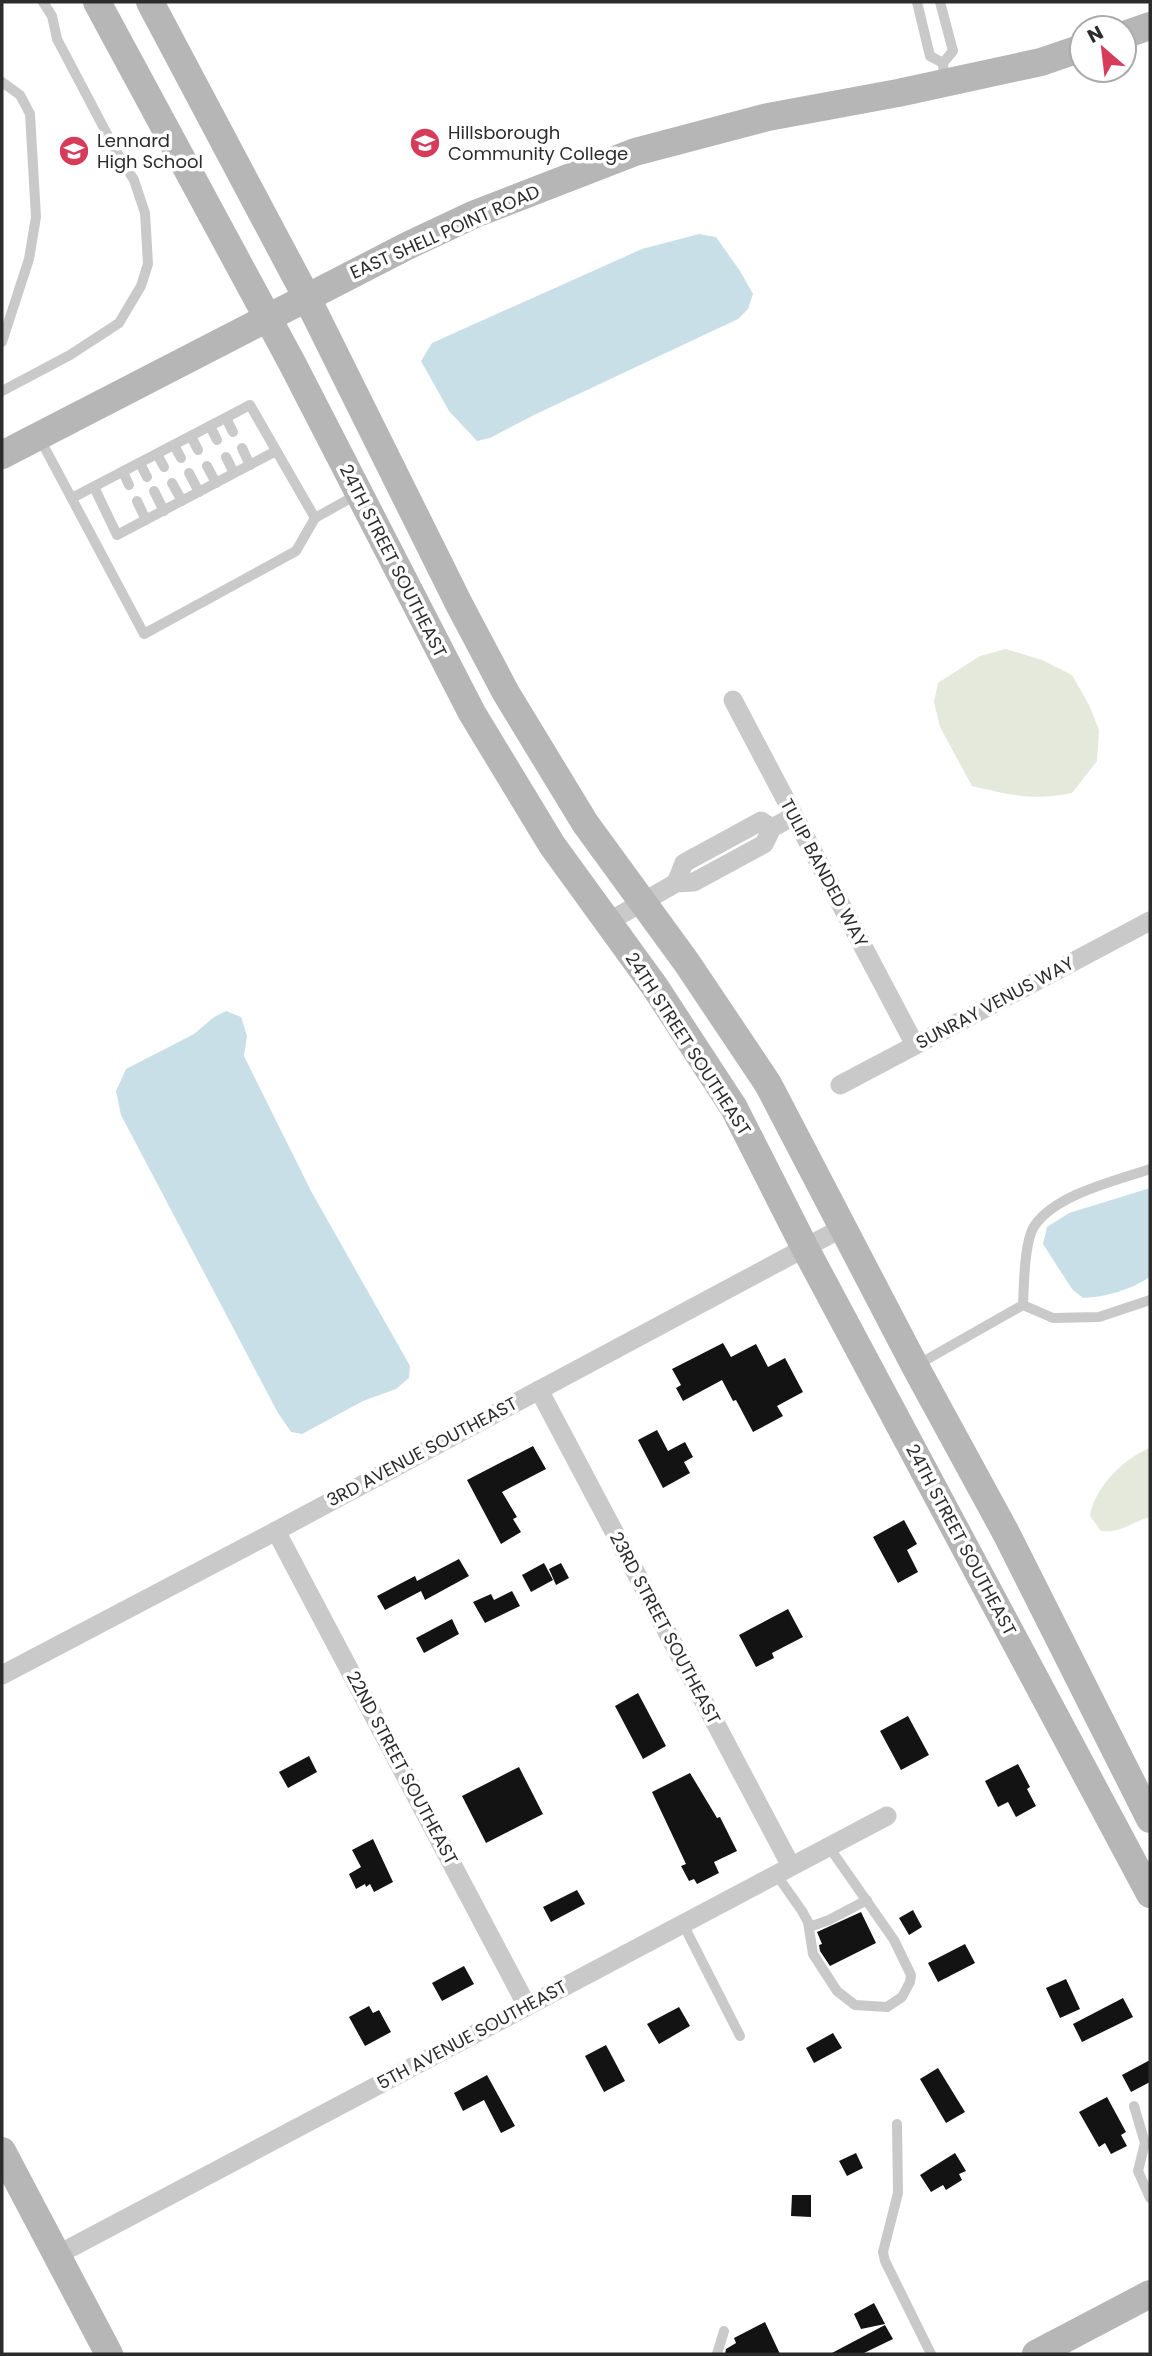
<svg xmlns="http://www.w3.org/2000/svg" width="1152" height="2356" viewBox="0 0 1152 2356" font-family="Poppins,sans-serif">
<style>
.green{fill:#e4e9db}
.water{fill:#c8dfe7}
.building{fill:#131313}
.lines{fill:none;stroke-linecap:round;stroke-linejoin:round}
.lane{stroke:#c9c9c9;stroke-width:10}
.street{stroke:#c9c9c9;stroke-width:19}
.secondary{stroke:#b6b6b6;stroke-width:28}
.labels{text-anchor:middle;stroke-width:7;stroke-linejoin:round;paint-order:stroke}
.poi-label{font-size:18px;fill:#2c2c2c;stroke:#fff;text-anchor:start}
.street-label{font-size:18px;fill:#2c2c2c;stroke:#fff}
</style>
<rect width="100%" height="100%" fill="#fff"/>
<g class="green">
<path d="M 1006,649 L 1042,660 L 1072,675 L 1089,705 L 1099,730 L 1097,761 L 1072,793 C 1034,801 1009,795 972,786 L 940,727 L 934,702 L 938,683 L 980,656 Z"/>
<path d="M 1150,1448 L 1150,1517 C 1134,1521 1119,1534 1101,1531 L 1090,1516 C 1094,1488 1124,1458 1150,1448 Z"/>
</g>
<g class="water">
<polygon points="699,234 716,237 740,271 753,294 748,309 738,319 536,414 490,438 477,441 449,411 421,361 432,343 642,249"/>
<polygon points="226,1011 241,1017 247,1036 244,1056 311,1191 410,1366 409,1378 396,1389 363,1401 302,1434 291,1432 278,1413 121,1115 116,1091 126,1069 194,1034 214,1017"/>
<path d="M 1147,1189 L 1150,1190 L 1150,1277 C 1130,1290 1106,1297 1083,1298 L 1072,1289 L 1043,1244 L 1047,1227 L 1069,1213 Z"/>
</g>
<g class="building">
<polygon points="723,1343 731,1357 756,1344 768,1367 785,1358 803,1392 777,1406 783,1416 753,1432 736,1400 733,1401 722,1380 683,1401 676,1388 681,1385 672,1369"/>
<polygon points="657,1430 668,1451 685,1442 693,1457 684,1462 690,1473 663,1488 638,1440"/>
<polygon points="533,1446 546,1469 502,1492 517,1517 513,1519 521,1532 501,1544 467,1480"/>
<polygon points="904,1520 917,1544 907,1550 918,1572 898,1583 873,1537"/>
<polygon points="459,1559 469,1576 425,1600 421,1591 385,1610 377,1596 415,1576 417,1581"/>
<polygon points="544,1563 553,1580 531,1592 522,1575"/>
<polygon points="561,1563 569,1578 556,1585 549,1569"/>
<polygon points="512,1591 520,1606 485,1623 473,1602 491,1594 494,1600"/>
<polygon points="788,1609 803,1637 772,1653 774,1658 756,1667 739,1635"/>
<polygon points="452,1619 459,1634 424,1653 416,1638"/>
<polygon points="638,1693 666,1746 643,1759 615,1706"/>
<polygon points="908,1716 929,1755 901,1770 880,1731"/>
<polygon points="309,1756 317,1772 288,1788 279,1772"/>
<polygon points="1018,1764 1030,1787 1027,1789 1036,1806 1016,1817 1008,1802 998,1807 985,1781"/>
<polygon points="519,1767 543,1814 486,1843 462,1796"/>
<polygon points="690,1773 717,1818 720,1817 737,1851 714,1862 719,1873 697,1884 694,1879 689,1881 681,1866 686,1864 652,1792"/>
<polygon points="373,1839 393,1882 374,1892 370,1884 366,1887 365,1884 356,1889 349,1874 361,1867 352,1850"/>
<polygon points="577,1890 585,1904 551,1922 543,1907"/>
<polygon points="913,1910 922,1927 909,1935 899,1918"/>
<polygon points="861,1912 876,1943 830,1966 820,1951 819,1945 822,1944 817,1932"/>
<polygon points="965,1944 975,1963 938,1982 928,1963"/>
<polygon points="464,1966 474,1984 442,2001 432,1983"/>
<polygon points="1066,1979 1080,2009 1060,2018 1046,1988"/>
<polygon points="1123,1998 1133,2017 1082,2042 1073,2024"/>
<polygon points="369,2006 373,2013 379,2010 391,2032 365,2046 349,2017"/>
<polygon points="679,2007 690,2026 659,2044 647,2024"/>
<polygon points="833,2033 842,2048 814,2063 806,2048"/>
<polygon points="606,2045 625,2081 604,2092 585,2056"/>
<polygon points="1150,2060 1150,2082 1131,2092 1122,2075"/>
<polygon points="938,2068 965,2112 946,2123 920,2079"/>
<polygon points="487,2075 515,2126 501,2133 484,2100 463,2111 454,2093"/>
<polygon points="1107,2097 1126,2132 1121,2135 1127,2146 1111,2154 1105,2143 1099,2147 1079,2112"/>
<polygon points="856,2153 863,2168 847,2176 839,2161"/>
<polygon points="955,2153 966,2171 959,2174 962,2180 946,2190 943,2185 931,2192 920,2175"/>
<polygon points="792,2195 811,2195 811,2217 791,2216"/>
<polygon points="874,2303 885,2324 861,2329 854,2314"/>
<polygon points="765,2322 780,2354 725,2354 726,2349 736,2343 734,2338"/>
<polygon points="885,2325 893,2339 862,2354 830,2354"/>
</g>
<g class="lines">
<g class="lane">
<polyline points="917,2 930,56 943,63"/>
<polyline points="940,2 953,51 943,63 944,80"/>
<polyline points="2,82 20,95 30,114 36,217 29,259 2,342"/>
<polyline points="2,391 70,355 119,323 141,286 148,264 145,213 134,180 116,151 57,39 52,16 43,2"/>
<polyline points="226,418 233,432"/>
<polyline points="210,426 217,440"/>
<polyline points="191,436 198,450"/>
<polyline points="40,439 144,634 296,551 315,518 358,494"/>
<polyline points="174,445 181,458"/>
<polyline points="242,448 250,465"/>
<polyline points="157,454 164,467"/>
<polyline points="226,457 234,473"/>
<polyline points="140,463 147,477"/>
<polyline points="207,466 216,483"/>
<polyline points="123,472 129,485"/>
<polyline points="189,473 199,492"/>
<polyline points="172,483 182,501"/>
<polyline points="94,487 117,535 276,451"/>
<polyline points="154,491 164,511"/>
<polyline points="72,498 250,405 315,518"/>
<polyline points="137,501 146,520"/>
<path d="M 1150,1169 C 1115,1181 1057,1194 1035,1225 C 1024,1240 1024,1286 1023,1305 L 1053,1318 L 1099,1317 L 1150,1300"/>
<polyline points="917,1365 1023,1305"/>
<polyline points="776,1874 802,1911 808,1922 813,1954 837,1991 855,2005 887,2007 902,1997 910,1982 911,1975 894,1940 829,1847"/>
<polyline points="683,1924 740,2036"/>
<polyline points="809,1927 829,1920 867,1900"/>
<polyline points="1134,2106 1145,2143 1138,2171 1150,2198"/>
<polyline points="897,2124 898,2193 883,2252 885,2261 931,2354"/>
<polyline points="717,2354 724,2331"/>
</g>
<g class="street">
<polyline points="733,700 915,1045"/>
<polyline points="676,883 684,863 761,821 772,828"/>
<polyline points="608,922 676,883 694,882 764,844 772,828 794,816"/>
<polyline points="840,1085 1150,921"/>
<polyline points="539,1390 791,1866"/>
<polyline points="276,1531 527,2006"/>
<polyline points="2,1675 276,1531 842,1228"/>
<polyline points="57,2255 887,1816"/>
</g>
<g class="secondary">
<polyline points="97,2 292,363 472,713 552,845 655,987 734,1108 805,1248 1150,1894"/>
<polyline points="150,2 306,296 460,606 506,693 585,823 687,963 768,1084 915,1366 1006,1533 1150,1819"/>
<polyline points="1124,35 1150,26"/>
<polyline points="2,455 407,246 475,214 635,152 768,117 898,93 1041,62 1082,48"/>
<polyline points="2,2151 109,2354"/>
<polyline points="1036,2354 1150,2294"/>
</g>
</g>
<defs>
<g id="university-disc" transform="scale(1.575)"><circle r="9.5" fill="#d63c59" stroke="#fff"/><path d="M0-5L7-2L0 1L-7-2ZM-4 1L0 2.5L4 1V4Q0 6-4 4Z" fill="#fff"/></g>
<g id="school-disc" transform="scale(1.575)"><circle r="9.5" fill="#d63c59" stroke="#fff"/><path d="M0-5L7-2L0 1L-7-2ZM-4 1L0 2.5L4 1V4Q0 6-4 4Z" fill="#fff"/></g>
</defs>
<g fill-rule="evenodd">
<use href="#university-disc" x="425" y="143"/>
<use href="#school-disc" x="74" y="151"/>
</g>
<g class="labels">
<g class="poi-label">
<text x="448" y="139">Hillsborough<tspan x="448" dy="21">Community College</tspan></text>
<text x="97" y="147">Lennard<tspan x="97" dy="21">High School</tspan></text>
</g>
<g class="street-label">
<text transform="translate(445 232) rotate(-24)" y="6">EAST SHELL POINT ROAD</text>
<text transform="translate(393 561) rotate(63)" y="6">24TH STREET SOUTHEAST</text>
<text transform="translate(824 873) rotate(62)" y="6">TULIP BANDED WAY</text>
<text transform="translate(995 1003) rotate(-28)" y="6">SUNRAY VENUS WAY</text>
<text transform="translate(688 1044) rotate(57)" y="6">24TH STREET SOUTHEAST</text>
<text transform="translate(422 1452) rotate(-28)" y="6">3RD AVENUE SOUTHEAST</text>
<text transform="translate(961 1540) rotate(62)" y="6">24TH STREET SOUTHEAST</text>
<text transform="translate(665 1628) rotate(62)" y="6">23RD STREET SOUTHEAST</text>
<text transform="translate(402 1768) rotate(62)" y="6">22ND STREET SOUTHEAST</text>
<text transform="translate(472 2035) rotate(-28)" y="6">5TH AVENUE SOUTHEAST</text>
</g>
</g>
<rect width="1152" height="2356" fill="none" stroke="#2c2c2c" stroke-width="7"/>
<g transform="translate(1103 49) rotate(332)"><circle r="33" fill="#ffffff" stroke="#ababab" stroke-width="2"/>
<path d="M0-5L12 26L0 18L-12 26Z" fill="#d63c59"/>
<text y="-10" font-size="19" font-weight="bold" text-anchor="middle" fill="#2c2c2c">N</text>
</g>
</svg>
